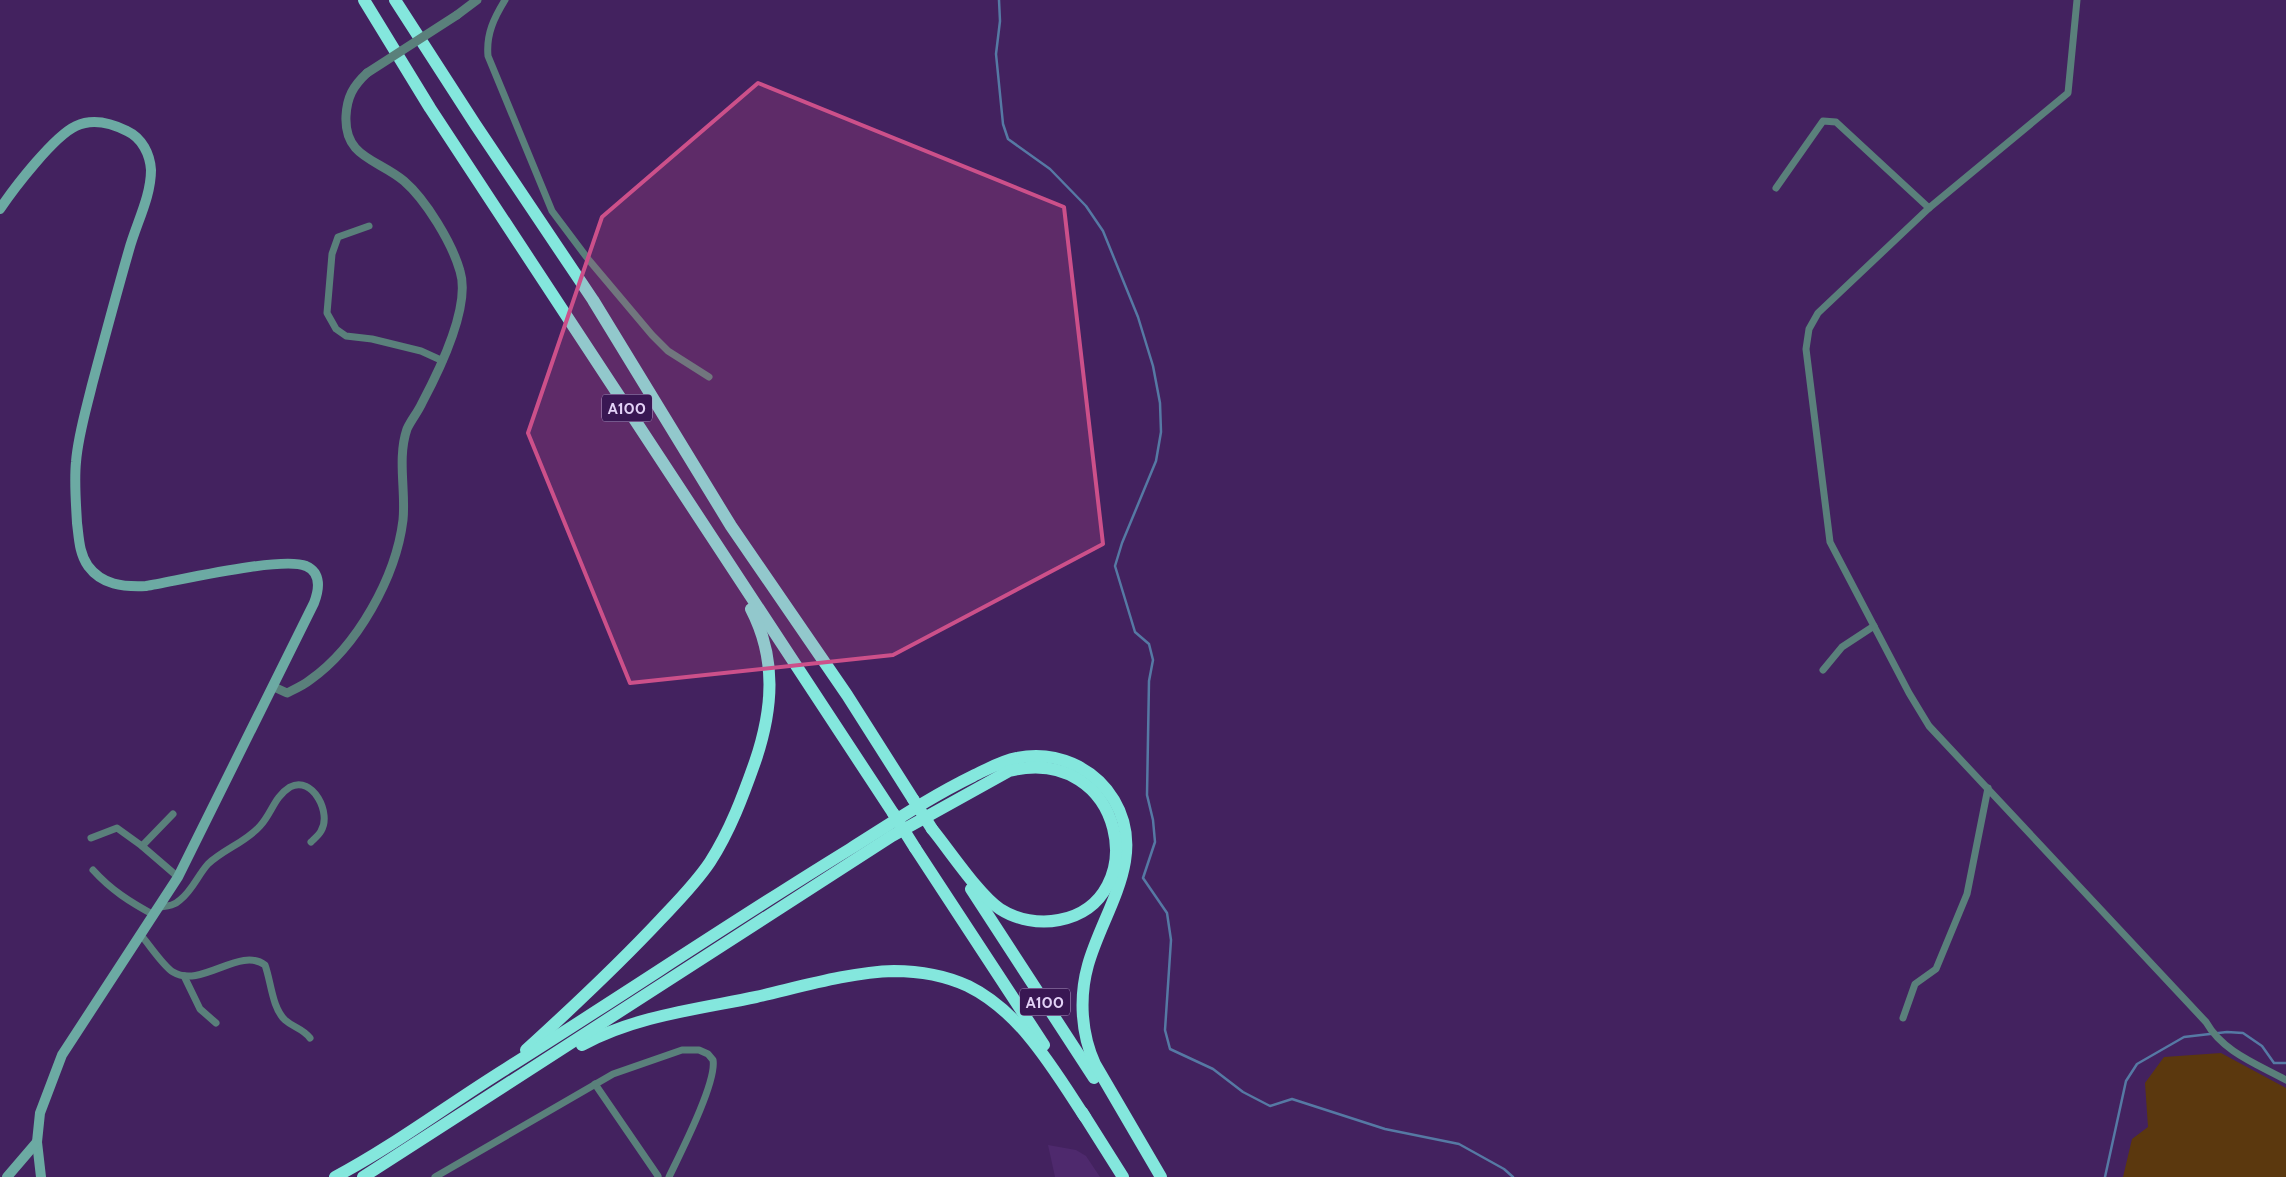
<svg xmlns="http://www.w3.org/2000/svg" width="2286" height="1177" viewBox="0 0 2286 1177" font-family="Cabin,sans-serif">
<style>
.built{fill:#4e296d}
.green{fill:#5b380e}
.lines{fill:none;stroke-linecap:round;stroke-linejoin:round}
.stream{stroke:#5679a4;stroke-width:2.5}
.minor{stroke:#5a807b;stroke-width:7}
.tertiary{stroke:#5a807b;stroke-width:9}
.secondary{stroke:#6caaa3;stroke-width:10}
.motorway{stroke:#84e7dd;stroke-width:12}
.tertiary-bridge{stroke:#5a807b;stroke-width:9}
.motorway-bridge{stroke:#84e7dd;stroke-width:12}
.marked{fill:#cc508a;fill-opacity:0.2;stroke:#cc508a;stroke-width:4;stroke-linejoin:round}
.labels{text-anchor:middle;stroke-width:5;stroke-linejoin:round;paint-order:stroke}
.shield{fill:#391753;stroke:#b09ac6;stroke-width:1}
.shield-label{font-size:16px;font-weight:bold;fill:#e3d2f7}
</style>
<rect width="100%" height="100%" fill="#43225f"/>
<polygon class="built" points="1048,1145 1076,1150 1086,1156 1100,1177 1055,1177"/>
<polygon class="green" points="2221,1053 2286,1088 2286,1177 2123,1177 2132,1139 2148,1127 2145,1083 2164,1057"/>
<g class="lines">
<g class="stream">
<polyline points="999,0 1000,21 996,54 1003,124 1008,139 1050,169 1086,206 1103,231 1138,317 1153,366 1160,403 1161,432 1156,461 1122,543 1115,566 1135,632 1149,644 1153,660 1149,681 1147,795 1153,820 1155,842 1143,878 1167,913 1171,940 1165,1030 1170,1049 1213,1069 1243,1092 1270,1106 1292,1099 1385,1129 1459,1144 1504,1169 1513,1177"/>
<polyline points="2105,1177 2126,1081 2137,1064 2184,1037 2227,1032 2243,1033 2262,1046 2274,1063 2286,1063"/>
</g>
<g class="minor">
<path d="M 505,0 C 494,18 486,34 488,56 L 552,211 L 588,259 L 652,335 L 668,351 L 709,377"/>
<path d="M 2077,0 L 2068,93 L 1929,208 L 1818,313 L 1809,329 L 1806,349 L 1830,542 L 1909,693 L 1929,726 L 2206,1022 C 2223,1052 2257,1064 2286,1080"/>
<polyline points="1776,188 1823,121 1836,122 1929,208"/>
<polyline points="369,226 338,237 332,254 327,313 336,329 346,336 372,339 421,351 443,361"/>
<polyline points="1823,670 1842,647 1874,626"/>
<polyline points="173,814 142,846 178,877"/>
<polyline points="91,838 117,828 142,846"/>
<path d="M 93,870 C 111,890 130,902 154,915"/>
<path d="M 159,907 C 167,906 174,906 180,900 C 192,891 198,875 208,864 C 224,849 246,842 260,826 C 272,813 274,797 290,787 C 313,775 332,814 321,831 C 319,835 314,839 311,842"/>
<path d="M 140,934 C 149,944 163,966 173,972 C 201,989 240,946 265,965 C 271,981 272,1008 285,1020 C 294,1028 302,1028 310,1038"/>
<polyline points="184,976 200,1009 216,1023"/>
<polyline points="1903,1018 1915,984 1936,969 1967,894 1988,788"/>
<polyline points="595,1084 658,1176"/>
<path d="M 435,1177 L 613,1074 L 682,1050 L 699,1050 L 708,1054 L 713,1060 C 717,1082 680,1154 669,1177"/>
</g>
<g class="tertiary">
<polyline points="457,15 477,0"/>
<path d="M 274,687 L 287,693 C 295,689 304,685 310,680 C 357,647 396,577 403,520 C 406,491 397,458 407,429 C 411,420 418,412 422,403 C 439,371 471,306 460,271 C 452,243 426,200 404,181 C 378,159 344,158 346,116 C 347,97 353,86 367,73"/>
</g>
<g class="secondary">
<path d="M 0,209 C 14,188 54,136 76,126 C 93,118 111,123 127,131 C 142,138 150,154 151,170 C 151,197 136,224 129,250 C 116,295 104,340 92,385 C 86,410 78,436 76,462 C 74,482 76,503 77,523 C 79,538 79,553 88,566 C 102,585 123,587 146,586 C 177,581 281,556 306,566 C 322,573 319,590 314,603 L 178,877 L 62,1055 L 40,1113 L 37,1142 L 41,1177"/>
<polyline points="7,1177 37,1142"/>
</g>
<g class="motorway">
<polyline points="364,0 430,108 893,813"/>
<polyline points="395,0 475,124 593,300 731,526 847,695 913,799"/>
<polyline points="915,848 1044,1045"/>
<polyline points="971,889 1094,1078"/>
<path d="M 582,1045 C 635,1016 698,1009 756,997 C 800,987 850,972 894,971 C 919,971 946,976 968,986 C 1021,1012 1054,1070 1085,1117"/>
<path d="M 526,1050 C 572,1008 618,965 661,919 C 678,901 696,883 710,862 C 730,831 743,796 755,762 C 773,709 777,659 751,609"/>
<polyline points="1082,1112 1123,1177"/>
<path d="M 335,1177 C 395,1145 449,1104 507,1068 C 622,996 734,920 850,849 C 890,824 930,797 973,776 C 988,769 1001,761 1017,758 C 1055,750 1094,767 1114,800 C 1148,857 1103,911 1088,965 C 1079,997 1081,1034 1095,1064 L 1161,1177"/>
<path d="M 363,1177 L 892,836 L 1009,771 C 1125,743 1154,902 1059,920 C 1040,924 1017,920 1000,909 C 979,895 950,851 932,829"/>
</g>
<polyline class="tertiary-bridge" points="367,73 457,15"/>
<g class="motorway-bridge">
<polyline points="913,799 932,829"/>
<polyline points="893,813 915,848"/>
</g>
</g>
<path class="marked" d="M 758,83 L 1064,207 L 1103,544 L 893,655 L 630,683 L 528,433 L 602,217 Z"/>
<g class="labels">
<g class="shield">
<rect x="602" y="394.5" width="50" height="27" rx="4"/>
<rect x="1020" y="988.5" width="50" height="27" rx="4"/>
</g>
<g class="shield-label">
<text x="627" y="414">A100</text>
<text x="1045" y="1008">A100</text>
</g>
</g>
</svg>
